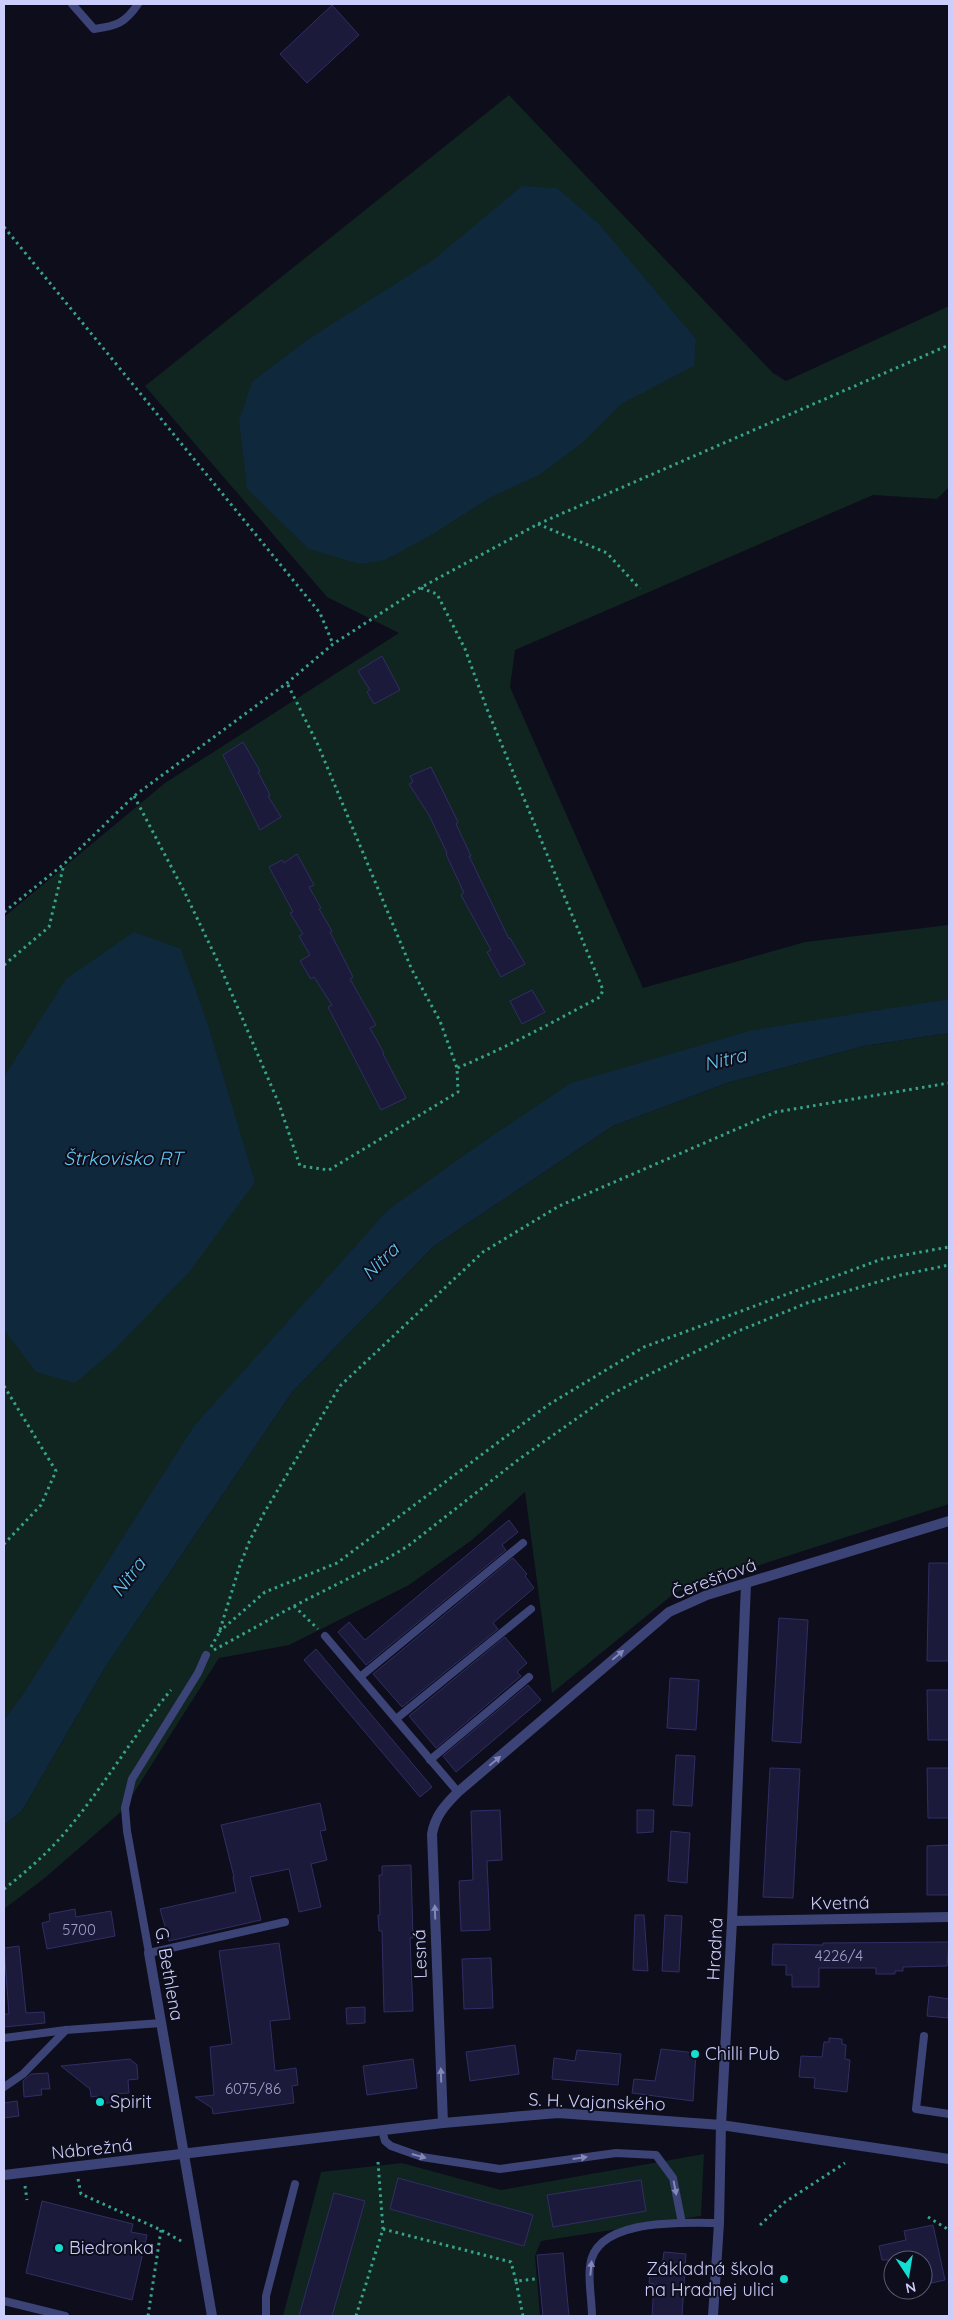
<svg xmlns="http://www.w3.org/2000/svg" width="953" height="2320" viewBox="0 0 953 2320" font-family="Quicksand,sans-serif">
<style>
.green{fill:#102420}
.water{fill:#0f283c}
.building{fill:#1c1a3a;stroke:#302e64}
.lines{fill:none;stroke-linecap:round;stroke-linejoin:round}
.path{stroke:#37a38b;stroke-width:3;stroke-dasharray:2.5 4;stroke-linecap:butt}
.lane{stroke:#3c4376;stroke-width:8}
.street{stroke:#3c4376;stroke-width:10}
.oneway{fill:#8488b8}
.poi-dot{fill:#14ded2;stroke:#0d0d1b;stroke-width:2}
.labels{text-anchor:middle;stroke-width:4;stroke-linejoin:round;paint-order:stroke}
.number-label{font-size:15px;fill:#9fa0ca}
.street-label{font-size:18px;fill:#cbcdfa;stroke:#0d0d1b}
.poi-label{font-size:18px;fill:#cbcdfa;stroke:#0d0d1b;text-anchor:start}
.water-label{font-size:19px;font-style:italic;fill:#62c6f1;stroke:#0d0d1b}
</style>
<rect width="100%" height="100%" fill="#0d0d1b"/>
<g class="green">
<polygon points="509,95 773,373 786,381 949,306 949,487 937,499 873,495 515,650 510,687 643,988 805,942 949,925 949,999 911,1006 473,1149 4,1720 4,917 165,783 399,633 327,597 145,386"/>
<polygon points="949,1033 949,1504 676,1592 552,1693 525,1492 472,1540 409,1585 289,1645 219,1658 123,1810 46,1877 4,1909 4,1825 22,1811 106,1666 293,1391 434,1246 613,1126 727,1083 864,1046"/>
<polygon points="704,2154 701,2216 541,2241 535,2256 540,2316 283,2316 321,2172 402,2163 501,2190"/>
</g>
<g class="water">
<polygon points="522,186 557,188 599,224 696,339 694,366 621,404 581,444 539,475 491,497 428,537 385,560 360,564 309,549 247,489 239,421 252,382 307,340 433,260"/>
<polygon points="134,932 181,949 208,1025 255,1182 190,1271 114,1350 75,1383 36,1372 4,1329 4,1077 66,979"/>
<polygon points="949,999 949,1033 864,1046 727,1083 613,1126 434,1246 293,1391 106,1666 22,1811 4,1825 4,1720 22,1696 194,1426 388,1210 473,1149 571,1083 753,1030"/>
</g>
<g class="building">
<polygon points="332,5 359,35 307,83 280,54"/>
<polygon points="382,656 400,690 374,704 367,692 370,690 358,671"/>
<polygon points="243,742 260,771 258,772 270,795 268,796 281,817 260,830 223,755"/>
<polygon points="431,767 458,822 456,824 471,856 469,856 509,939 510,938 525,964 501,977 487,952 491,950 461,895 464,893 446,854 447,853 429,815 409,784 413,782 410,776"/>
<polygon points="297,854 314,885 309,887 321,908 319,909 332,931 330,932 353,977 350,979 376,1025 370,1028 384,1053 383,1054 406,1098 381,1110 328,1007 332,1005 314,977 311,979 300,961 310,955 299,936 303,934 290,913 293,912 269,867 282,860 284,863"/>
<polygon points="532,990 545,1012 522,1024 510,1001"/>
<polygon points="509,1520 518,1532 502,1545 506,1550 366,1665 338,1632 349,1622 365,1640"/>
<polygon points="513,1558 527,1574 525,1576 534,1588 493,1623 498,1629 402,1707 373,1674"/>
<polygon points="929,1563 949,1563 949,1661 927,1661"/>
<polygon points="779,1618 808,1620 801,1743 772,1741"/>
<polygon points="505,1637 527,1663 517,1672 521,1676 436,1748 409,1716"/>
<polygon points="316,1649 432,1787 420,1797 304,1660"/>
<polygon points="670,1678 699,1680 696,1730 667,1728"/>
<polygon points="528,1685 541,1700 456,1772 443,1756"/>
<polygon points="927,1690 949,1690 949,1740 928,1740"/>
<polygon points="676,1755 695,1756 692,1806 673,1805"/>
<polygon points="770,1768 800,1769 793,1898 763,1897"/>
<polygon points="927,1768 949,1768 949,1818 928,1818"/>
<polygon points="320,1803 326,1830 320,1831 327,1860 311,1864 321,1907 299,1912 289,1869 250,1877 261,1920 169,1941 160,1909 236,1892 233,1877 234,1877 221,1825"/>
<polygon points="500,1810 502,1860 487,1861 490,1930 461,1931 459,1881 473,1880 471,1811"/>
<polygon points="637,1810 654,1810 653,1832 637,1833"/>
<polygon points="671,1831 690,1833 687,1883 668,1881"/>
<polygon points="949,1845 949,1895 927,1895 927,1846"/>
<polygon points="411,1865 413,1938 410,1938 413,2011 384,2012 382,1931 379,1931 378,1915 380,1915 379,1875 382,1875 382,1866"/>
<polygon points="75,1909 76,1917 111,1911 115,1936 47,1949 42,1923 50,1921 49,1914"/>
<polygon points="635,1915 644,1915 648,1971 633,1970"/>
<polygon points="665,1915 682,1916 679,1972 662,1971"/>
<polygon points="949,1942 947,1966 903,1967 903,1971 895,1971 895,1974 876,1974 876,1968 819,1968 819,1987 792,1987 792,1975 786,1975 786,1965 772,1965 773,1944 823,1945 823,1943"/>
<polygon points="279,1943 290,2019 270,2021 275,2071 296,2068 298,2085 292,2086 294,2103 213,2114 212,2108 195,2097 214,2095 210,2047 232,2044 219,1951"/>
<polygon points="19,1946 26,2013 44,2012 45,2023 4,2027 4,2014 9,2014 4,1948"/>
<polygon points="491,1958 493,2008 464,2009 462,1959"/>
<polygon points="929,1996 949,1999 948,2018 927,2016"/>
<polygon points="365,2007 365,2023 347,2024 346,2008"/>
<polygon points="829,2038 842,2039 842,2044 846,2045 845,2059 850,2060 847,2092 814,2088 815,2078 799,2077 801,2056 822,2057 824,2042 829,2042"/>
<polygon points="515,2045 519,2074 470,2081 466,2052"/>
<polygon points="661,2049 696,2053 693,2101 632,2093 634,2079 655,2081"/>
<polygon points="577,2050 621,2054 618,2085 552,2079 554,2058 575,2061"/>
<polygon points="130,2059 137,2065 138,2079 128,2080 129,2093 116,2094 117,2102 98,2104 97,2096 91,2097 90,2089 61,2066"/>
<polygon points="413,2059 417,2088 367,2095 363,2066"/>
<polygon points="48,2073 50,2089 41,2089 42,2095 24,2097 23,2081 31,2074"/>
<polygon points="17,2101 19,2116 4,2118 4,2103"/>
<polygon points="398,2178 533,2215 524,2246 390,2209"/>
<polygon points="641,2180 646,2211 553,2227 547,2195"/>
<polygon points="334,2193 365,2201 332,2316 299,2316"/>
<polygon points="42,2201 133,2224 131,2232 147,2235 132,2300 26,2273"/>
<polygon points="933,2225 945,2280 923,2285 923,2260 882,2260 879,2246 906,2240 904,2231"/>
<polygon points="664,2252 686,2254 682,2316 652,2316 654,2284 649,2283 651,2264 662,2265"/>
<polygon points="563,2253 569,2316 543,2316 537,2255"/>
</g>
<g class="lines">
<g class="path">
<polyline points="4,227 320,613 333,644"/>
<polyline points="538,524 607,553 640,589"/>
<path d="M 421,588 L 437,594 L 465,649 L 487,709 L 603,990 L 600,997 C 553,1022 506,1048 457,1068"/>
<polyline points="134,796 185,893 219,964 279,1104 300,1166 329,1170 458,1092 457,1068 440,1021 412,970 318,745 287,683"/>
<polyline points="4,912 64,864 134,796 287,683 333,644 420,588 538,524 949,345"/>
<polyline points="4,965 49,927 64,864"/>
<polyline points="4,1386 56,1471 41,1505 4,1544"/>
<polyline points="294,1606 318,1629"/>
<polyline points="219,1632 265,1592 337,1563 548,1405 644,1347 882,1259 949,1247"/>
<polyline points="211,1647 219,1633 240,1565 250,1540 264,1513 340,1386 483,1252 559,1206 776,1112 949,1083"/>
<polyline points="214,1650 294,1606 383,1561 408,1546 518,1460 610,1395 644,1377 736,1332 807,1303 901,1275 949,1265"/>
<path d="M 4,1889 C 27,1871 49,1852 68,1829 C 105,1785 134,1734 171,1690"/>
<polyline points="378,2162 383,2229"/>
<polyline points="78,2179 81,2194 161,2230 183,2242"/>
<polyline points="25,2186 27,2200"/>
<polyline points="928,2217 949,2230"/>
<polyline points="760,2225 785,2202 845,2163"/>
<polyline points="148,2316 161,2230"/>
<polyline points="356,2316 383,2229 511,2262 516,2281"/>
<polyline points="523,2316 516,2281 535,2279"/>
</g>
<g class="lane">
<path d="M 72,4 L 94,29 C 117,26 125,23 138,4"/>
<polyline points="325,1636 458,1792"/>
<polyline points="206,1655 198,1673 132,1779 125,1808 127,1831 149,1953 285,1922"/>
<polyline points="360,1677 523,1543"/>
<polyline points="396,1719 531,1609"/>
<polyline points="430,1760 529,1677"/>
<polyline points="924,2036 916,2109 949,2114"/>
<polyline points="4,2038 66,2030 161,2023"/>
<polyline points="4,2087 23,2074 66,2030"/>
<polyline points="382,2130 385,2141 391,2146 422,2157 500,2169 616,2153 656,2155 673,2178 682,2223"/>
<polyline points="4,2301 65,2316"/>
<polyline points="266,2316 266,2296 295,2184"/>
<path d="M 592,2316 C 592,2300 588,2282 590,2266 C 595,2217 685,2223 719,2223"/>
</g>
<g class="street">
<polyline points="732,1921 949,1917"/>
<polyline points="149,1953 212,2316"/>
<path d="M 443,2123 L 432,1834 C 435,1816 445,1805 458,1792 L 669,1612 L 707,1595 L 949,1521"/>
<polyline points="4,2175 443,2123 558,2113 721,2125 949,2159"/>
<polyline points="713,2316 719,2223 721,2125 732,1921 746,1584"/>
</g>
</g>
<defs><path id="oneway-solid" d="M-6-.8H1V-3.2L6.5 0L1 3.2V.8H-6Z" transform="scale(1.25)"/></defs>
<g class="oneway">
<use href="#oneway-solid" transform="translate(618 1655) rotate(-40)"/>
<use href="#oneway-solid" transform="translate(495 1761) rotate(-40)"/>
<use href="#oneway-solid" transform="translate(435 1912) rotate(-92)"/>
<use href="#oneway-solid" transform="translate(441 2075) rotate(-92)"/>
<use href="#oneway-solid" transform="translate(419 2156) rotate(16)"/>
<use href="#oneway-solid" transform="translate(580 2158) rotate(-8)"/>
<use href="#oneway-solid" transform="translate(675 2188) rotate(79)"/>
<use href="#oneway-solid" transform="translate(591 2268) rotate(-85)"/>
</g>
<g class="poi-dot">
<circle cx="695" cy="2054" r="5"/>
<circle cx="100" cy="2102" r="5"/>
<circle cx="59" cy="2248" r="5"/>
<circle cx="784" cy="2279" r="5"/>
</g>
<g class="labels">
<g class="number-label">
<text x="79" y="1935">5700</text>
<text x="839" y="1961">4226/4</text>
<text x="253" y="2094">6075/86</text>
</g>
<g class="street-label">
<text transform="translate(714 1579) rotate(-20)" y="6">Čerešňová</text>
<text transform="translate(840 1903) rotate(-1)" y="6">Kvetná</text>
<text transform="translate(715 1949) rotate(-87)" y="6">Hradná</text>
<text transform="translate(420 1954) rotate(-92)" y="6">Lesná</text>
<text transform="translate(169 1974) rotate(80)" y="6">G. Bethlena</text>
<text transform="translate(597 2102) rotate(2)" y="6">S. H. Vajanského</text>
<text transform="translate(92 2149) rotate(-6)" y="6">Nábrežná</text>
</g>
<g class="poi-label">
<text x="705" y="2060">Chilli Pub</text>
<text x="110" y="2108">Spirit</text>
<text x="69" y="2254">Biedronka</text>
<text x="774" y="2275" text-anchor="end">Základná škola<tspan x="774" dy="21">na Hradnej ulici</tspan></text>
</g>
<g class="water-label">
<text transform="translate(725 1059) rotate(-14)" y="7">Nitra</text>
<text x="123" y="1165">Štrkovisko RT</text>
<text transform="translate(380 1261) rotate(-45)" y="7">Nitra</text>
<text transform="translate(128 1577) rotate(-53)" y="7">Nitra</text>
</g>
</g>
<rect width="953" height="2320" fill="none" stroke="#cbcdfa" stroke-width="10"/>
<g transform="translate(908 2275) rotate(168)"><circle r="24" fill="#0d0d1b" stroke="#595a74"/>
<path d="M0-4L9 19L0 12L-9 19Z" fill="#14ded2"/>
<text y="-8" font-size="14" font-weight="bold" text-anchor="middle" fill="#cbcdfa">N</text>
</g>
</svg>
